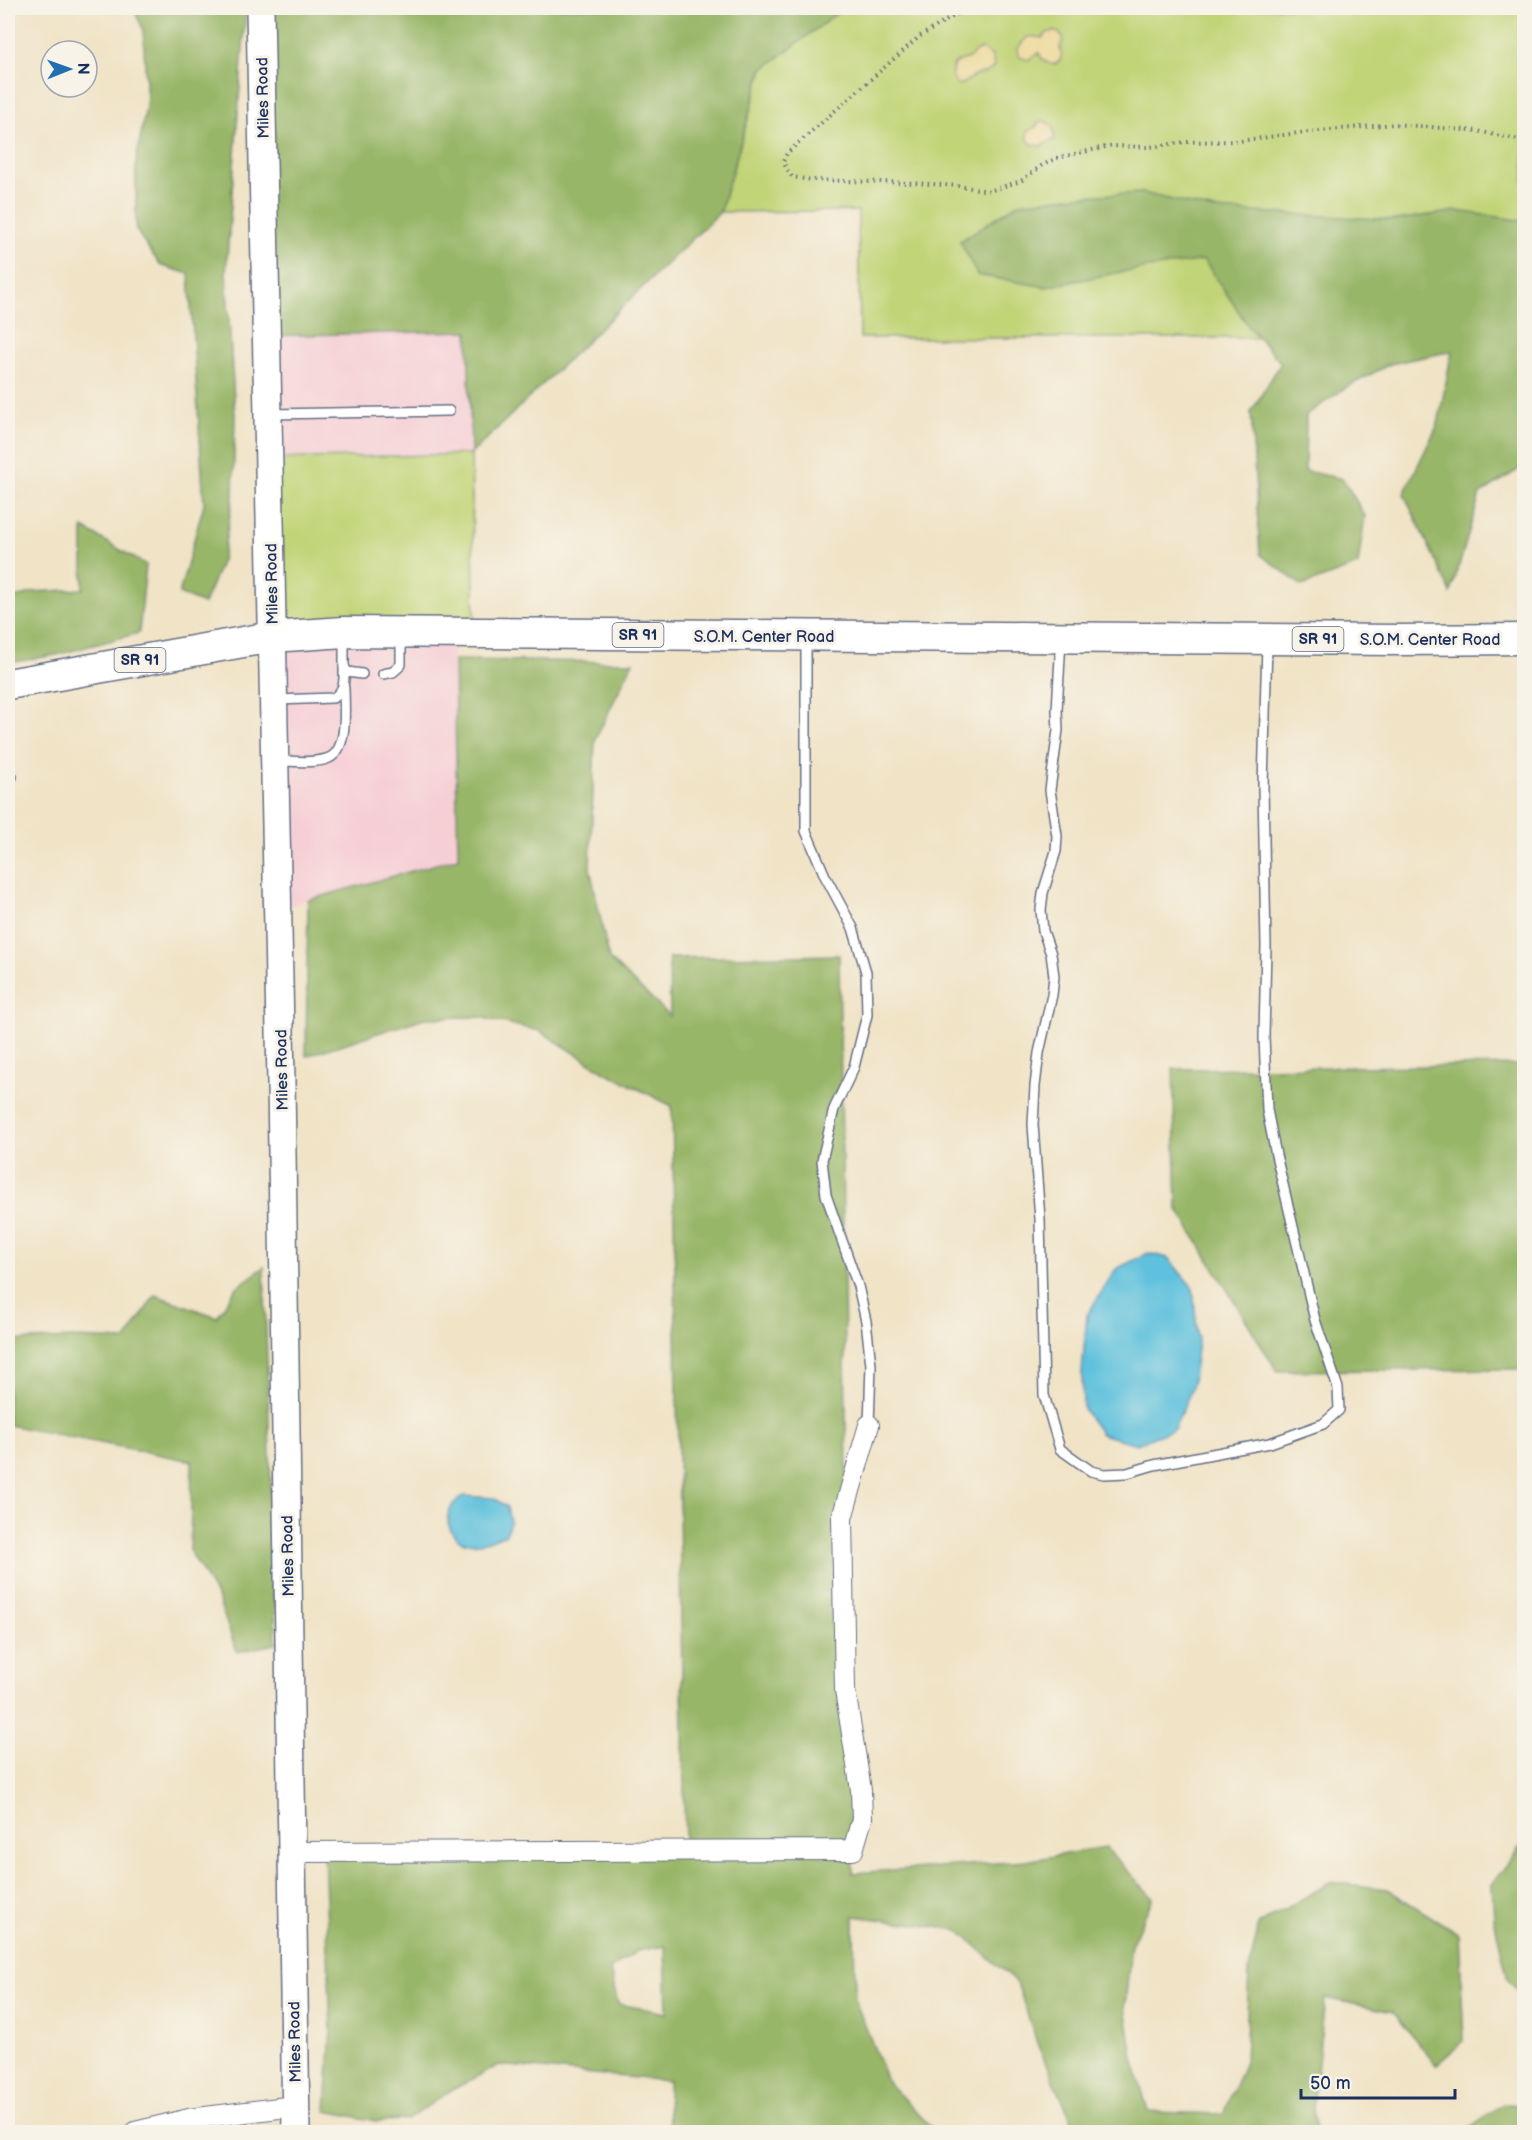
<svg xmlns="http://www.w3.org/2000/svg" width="1532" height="2140" viewBox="0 0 1532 2140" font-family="'Balsamiq Sans',sans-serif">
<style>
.built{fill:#f6cfd5}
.green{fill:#c1d477;stroke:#6e826a;stroke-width:1.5}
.forest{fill:#98b668;stroke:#5a7263;stroke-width:1.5;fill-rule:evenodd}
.sand{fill:#eeda9e;stroke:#84847e;stroke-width:1.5}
.water{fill:#5fc1dd;stroke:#3d789e;stroke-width:1.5}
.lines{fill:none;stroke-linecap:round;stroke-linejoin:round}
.service-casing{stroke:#666e82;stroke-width:12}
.minor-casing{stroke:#666e82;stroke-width:22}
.secondary-casing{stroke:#666e82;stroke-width:30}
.primary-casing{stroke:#666e82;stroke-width:33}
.path{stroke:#666e82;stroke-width:4;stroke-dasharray:1.5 4.5;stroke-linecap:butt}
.service{stroke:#fff;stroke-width:9}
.minor{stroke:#fff;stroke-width:20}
.secondary{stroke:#fff;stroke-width:27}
.primary{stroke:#fff;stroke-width:30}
.labels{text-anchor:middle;stroke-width:6;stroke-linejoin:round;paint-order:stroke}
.shield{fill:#f7f3e8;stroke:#5d6a87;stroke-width:1.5}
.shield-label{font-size:15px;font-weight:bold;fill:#1b2f5e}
.street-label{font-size:16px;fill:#1b2f5e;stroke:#f7f3e8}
</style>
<rect width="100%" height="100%" fill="#f7f3e8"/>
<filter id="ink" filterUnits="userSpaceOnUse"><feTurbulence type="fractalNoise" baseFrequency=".0167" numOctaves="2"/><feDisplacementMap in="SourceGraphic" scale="12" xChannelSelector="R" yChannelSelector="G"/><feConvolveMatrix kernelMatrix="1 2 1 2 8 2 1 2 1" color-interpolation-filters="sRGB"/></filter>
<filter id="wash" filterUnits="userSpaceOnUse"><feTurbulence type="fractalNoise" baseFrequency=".008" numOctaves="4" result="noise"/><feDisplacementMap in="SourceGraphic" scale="24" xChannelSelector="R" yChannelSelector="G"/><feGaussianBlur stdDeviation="1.35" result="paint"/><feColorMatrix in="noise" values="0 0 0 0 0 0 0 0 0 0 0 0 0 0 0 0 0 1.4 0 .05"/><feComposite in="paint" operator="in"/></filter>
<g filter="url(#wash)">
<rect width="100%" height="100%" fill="#f0e3c6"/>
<g class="built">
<polygon points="468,331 471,454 269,459 266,336"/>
<polygon points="453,631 458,858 278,909 272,637"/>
</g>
<g class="green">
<polygon points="781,8 1524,8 1524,338 860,338 858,211 720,212"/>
<polygon points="471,454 475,632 272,637 269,459"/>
</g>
<g class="forest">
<polygon points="133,8 246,8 226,272 235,416 233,498 222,560 204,604 179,594 204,504 189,274 160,265 136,230 136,161 147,102 143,29"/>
<polygon points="260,8 844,8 762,70 720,212 471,454 468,331 266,336"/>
<polygon points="1143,193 1215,210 1396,220 1457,211 1524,221 1524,466 1480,494 1451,593 1404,494 1438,424 1452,351 1390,364 1347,387 1306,415 1305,471 1343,479 1365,516 1358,565 1302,586 1260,554 1251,412 1281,363 1249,327 1204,260 1121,272 1046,287 977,275 960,241 1019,203 1076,196"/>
<polygon points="83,528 146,565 139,633 56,655 8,663 8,600 34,592 83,589"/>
<path d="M 454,660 L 633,662 L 595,740 L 590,868 L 609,959 L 670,1016 L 669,958 L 839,955 L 853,1873 L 1026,1861 L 1105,1847 L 1153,1898 L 1131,1945 L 1125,2006 L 1133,2058 L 1148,2112 L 1223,2114 L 1245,2062 L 1249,1970 L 1259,1924 L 1331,1882 L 1387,1889 L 1459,1934 L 1464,2041 L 1436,2065 L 1393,2012 L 1325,1998 L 1313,2107 L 1316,2132 L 1077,2132 L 1038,2046 L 1017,1983 L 958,1930 L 854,1916 L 855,2000 L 888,2083 L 936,2132 L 669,2132 L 668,2081 L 499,2065 L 450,2091 L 407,2120 L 376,2121 L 326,2111 L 331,2029 L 324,1852 L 685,1850 L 672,1106 L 605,1072 L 540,1031 L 479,1017 L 425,1018 L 306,1056 L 308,900 L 458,858 ZM 665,1946 L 667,2013 L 618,2004 L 610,1970 L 637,1951 Z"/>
<polygon points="1524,1065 1524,1369 1277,1371 1177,1208 1173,1069"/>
<polygon points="264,1267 276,1644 237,1652 218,1599 190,1551 192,1461 8,1425 8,1341 74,1338 126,1340 155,1295 217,1317 236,1288"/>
<polygon points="1524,1842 1524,1997 1508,1980 1494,1919 1492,1884"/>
<polygon points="1503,2104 1524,2105 1524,2132 1463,2132"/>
</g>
<g class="sand">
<path d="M 1053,31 L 1059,33 L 1063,38 C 1063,41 1061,44 1060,47 C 1059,53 1063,51 1061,57 C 1057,71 1041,62 1039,53 L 1028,60 L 1019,57 L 1017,49 C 1029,35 1025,35 1042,38 L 1047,33 Z"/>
<path d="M 982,49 L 992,56 L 994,66 C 988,74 984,72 976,75 C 969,78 967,83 958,85 L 952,78 C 951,58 958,64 970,57 C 975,53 975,50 982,49 Z"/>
<polygon points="1044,121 1053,126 1055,139 1041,146 1031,144 1027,137 1027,132 1036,127 1039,122"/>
</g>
<g class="water">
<polygon points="1148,1253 1168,1258 1193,1288 1198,1341 1192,1388 1174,1429 1137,1444 1101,1434 1083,1409 1082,1372 1087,1315 1116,1269"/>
<path d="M 463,1496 L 494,1498 L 507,1507 L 510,1522 L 506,1534 C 494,1539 482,1545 468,1543 C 452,1541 442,1520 452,1506 C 454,1502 459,1499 463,1496 Z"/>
</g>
</g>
<g filter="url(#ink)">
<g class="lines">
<g class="service-casing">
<g id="service">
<polyline points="270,414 449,411"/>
<polyline points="344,637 344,666 347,672 362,674"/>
<polyline points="806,639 806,831 825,876 853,928 866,972 867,1015 854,1067 834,1109 822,1160 826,1195 858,1286 866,1321 871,1365 869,1425"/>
<polyline points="1061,640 1057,710 1058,730 1050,790 1057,836 1056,851 1043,893 1041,910 1043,931 1051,954 1054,976 1052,995 1039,1053 1035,1086 1033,1125 1040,1219 1044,1395 1060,1449 1091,1471 1104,1474 1127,1473 1154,1465 1270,1443 1323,1424 1339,1410 1338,1388 1315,1320 1276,1155 1267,1110 1264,1037 1266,946 1263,786 1267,644"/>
<polyline points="383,674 393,672 401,665 401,636"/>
<path d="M 276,700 L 333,698 C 346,690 344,680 344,666"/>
<path d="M 278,761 C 293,761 315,764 329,758 C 349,749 344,706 344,688"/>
<polyline points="8,778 12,777"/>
</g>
</g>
<g class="minor-casing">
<g id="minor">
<polyline points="292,1852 853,1850 862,1819 861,1790 845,1690 842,1518 869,1425"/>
<polyline points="135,2132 189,2119 295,2106"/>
</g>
</g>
<g class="secondary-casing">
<polyline id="secondary" points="260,8 281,1082 296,2132"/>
</g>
<g class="primary-casing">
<polyline id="primary" points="8,684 272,637 344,632 1399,640 1524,639"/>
</g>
<polyline class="path" points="968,8 920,36 787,153 783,162 792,177 812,180 916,183 959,186 989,191 1021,181 1041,166 1057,158 1110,146 1150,147 1185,142 1240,141 1298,133 1394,124 1477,131 1524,141"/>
<use href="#service" class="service"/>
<use href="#minor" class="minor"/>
<use href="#secondary" class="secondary"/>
<use href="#primary" class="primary"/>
</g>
</g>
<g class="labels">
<g class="shield">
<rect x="612.5" y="623" width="51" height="24" rx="4.5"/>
<rect x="1292.5" y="627" width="51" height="24" rx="4.5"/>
<rect x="114.5" y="648" width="51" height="24" rx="4.5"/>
</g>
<g class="shield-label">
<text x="638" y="640">SR 91</text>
<text x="1318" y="644">SR 91</text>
<text x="140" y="665">SR 91</text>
</g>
<g class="street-label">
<text transform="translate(262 98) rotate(-91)" y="6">Miles Road</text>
<text transform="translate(271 584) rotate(-91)" y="6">Miles Road</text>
<text x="764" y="642">S.O.M. Center Road</text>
<text x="1430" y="645">S.O.M. Center Road</text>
<text transform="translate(281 1070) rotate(-91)" y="6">Miles Road</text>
<text transform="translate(287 1556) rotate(-91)" y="6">Miles Road</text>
<text transform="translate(294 2042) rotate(-91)" y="6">Miles Road</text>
</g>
</g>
<rect width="1532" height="2140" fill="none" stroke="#f7f3e8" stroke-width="30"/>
<g transform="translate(69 69) rotate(89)"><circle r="28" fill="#f7f3e8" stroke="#9fa5b1" stroke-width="1.5"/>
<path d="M0-4.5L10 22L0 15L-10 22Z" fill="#1f6fb2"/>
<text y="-9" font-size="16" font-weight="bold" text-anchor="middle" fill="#1b2f5e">N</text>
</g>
<path d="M1301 2089v9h154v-9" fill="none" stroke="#1b2f5e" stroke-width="3"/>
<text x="1310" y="2089" font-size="18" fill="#1b2f5e" stroke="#f7f3e8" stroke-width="4.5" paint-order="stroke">50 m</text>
</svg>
